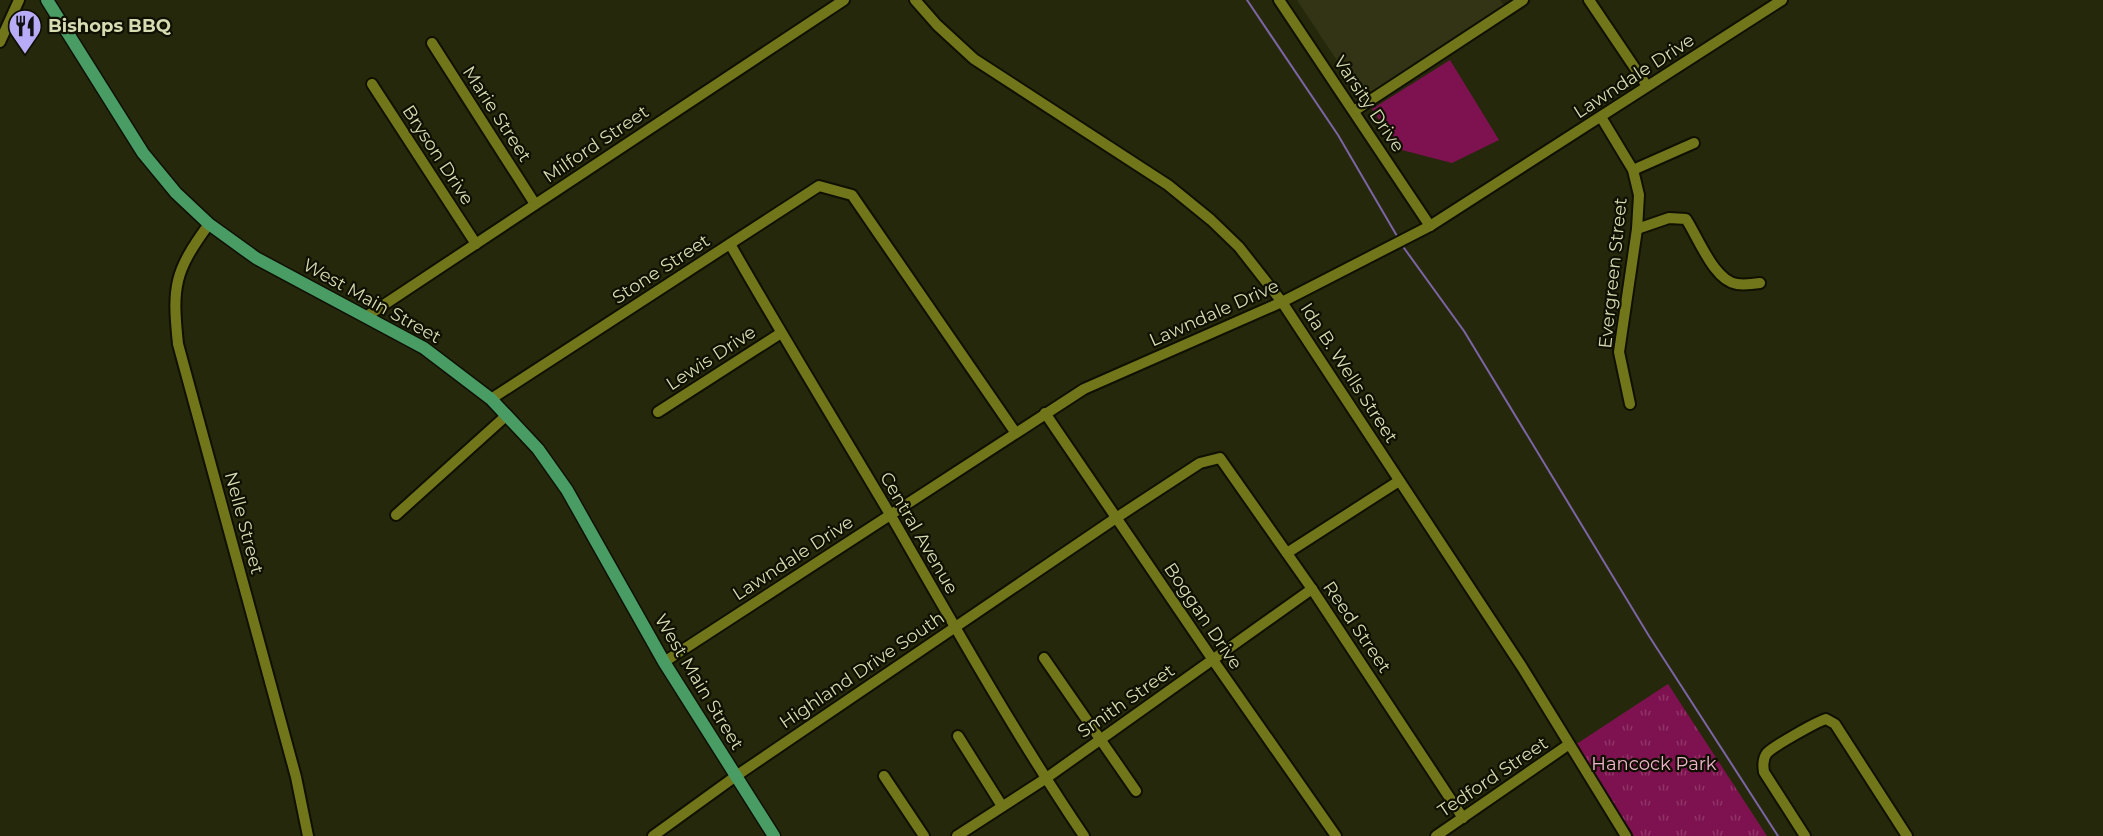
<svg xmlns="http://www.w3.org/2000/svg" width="2103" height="836" viewBox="0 0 2103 836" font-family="Montserrat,sans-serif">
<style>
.built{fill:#323415}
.green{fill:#7e1250}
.park{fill:url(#park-tufts)}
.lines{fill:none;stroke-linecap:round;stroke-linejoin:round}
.stream{stroke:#7b65a4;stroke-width:2}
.minor-casing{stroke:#0f1000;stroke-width:14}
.major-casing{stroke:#0f1000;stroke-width:15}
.minor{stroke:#72761b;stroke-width:10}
.major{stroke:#499d64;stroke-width:12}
.labels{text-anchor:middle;stroke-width:4.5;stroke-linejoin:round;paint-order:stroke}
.poi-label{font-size:18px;font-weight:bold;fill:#d7dbb1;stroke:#0f1000;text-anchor:start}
.street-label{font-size:18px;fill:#d7dbb1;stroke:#0f1000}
.park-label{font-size:18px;fill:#f0b3cd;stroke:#0f1000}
</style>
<defs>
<pattern id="park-tufts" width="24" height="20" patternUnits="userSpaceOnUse" patternTransform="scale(1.5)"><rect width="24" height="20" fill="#7e1250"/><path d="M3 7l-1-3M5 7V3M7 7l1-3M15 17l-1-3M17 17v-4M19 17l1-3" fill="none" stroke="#903467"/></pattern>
</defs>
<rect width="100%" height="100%" fill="#26280c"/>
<polygon class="built" points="1297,0 1500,0 1504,5 1364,97 1361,97"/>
<polygon class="green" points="1450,60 1499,140 1452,163 1398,149 1372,109"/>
<polygon class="park" points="1668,684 1767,836 1634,836 1575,745"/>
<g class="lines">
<g class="stream">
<polyline points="1247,0 1338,135 1397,236"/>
<polyline points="1404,248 1464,331 1649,636 1778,836"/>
</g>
<g class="minor-casing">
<g id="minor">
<polyline points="915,0 937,25 974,59 1168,185 1211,220 1239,247 1282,302 1522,667 1626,836"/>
<polyline points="1279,0 1430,226"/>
<polyline points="1589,0 1647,86"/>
<polyline points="0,42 19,0"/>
<polyline points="432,43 535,204"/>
<polyline points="372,84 476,244"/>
<polyline points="1354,111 1523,0"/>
<polyline points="1601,117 1633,170 1639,195 1637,229 1619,352 1630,404"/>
<polyline points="1633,170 1694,143"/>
<path d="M 209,224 C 174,272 172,286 178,344 L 296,777 L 308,836"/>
<path d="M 1637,229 L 1669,218 L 1686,219 C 1698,237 1714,281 1737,284 C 1744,285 1753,284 1760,283"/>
<path d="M 730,244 C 783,337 839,428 894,521 C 955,627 1015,734 1084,836"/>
<polyline points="367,316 844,0"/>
<polyline points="491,399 819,186 852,195 1015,432"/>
<polyline points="658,412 781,333"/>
<polyline points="1045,413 1213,660 1336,836"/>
<polyline points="396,515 507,415"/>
<polyline points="1287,553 1399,481"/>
<polyline points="1044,658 1136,791"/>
<polyline points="664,662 1084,389 1282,302 1430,226 1782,0"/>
<polyline points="958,736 1002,806"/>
<polyline points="884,776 924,836"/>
<polyline points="653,836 736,776 1116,518 1200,463 1220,458 1312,589 1463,818"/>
<polyline points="957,836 1045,779 1312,589"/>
<polyline points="1436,836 1568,745"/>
<path d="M 1805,836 L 1764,772 C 1763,766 1763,758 1767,753 C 1774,746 1816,722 1826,719 L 1835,724 L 1907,836"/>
</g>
</g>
<g class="major-casing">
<polyline id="major" points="47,0 143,153 176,193 209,224 256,258 424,348 491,399 538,449 567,490 664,662 774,836"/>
</g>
<use href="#minor" class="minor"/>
<use href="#major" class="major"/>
</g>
<defs>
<g id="restaurant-pin" transform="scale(1.725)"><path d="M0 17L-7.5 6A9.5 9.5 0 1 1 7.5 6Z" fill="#b8abf7" stroke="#0f1000"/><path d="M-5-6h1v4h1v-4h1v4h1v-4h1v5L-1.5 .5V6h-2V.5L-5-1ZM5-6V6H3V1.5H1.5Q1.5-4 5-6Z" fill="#111"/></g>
</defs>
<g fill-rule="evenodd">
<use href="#restaurant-pin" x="25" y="26"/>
</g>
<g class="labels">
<g class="poi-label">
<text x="48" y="32">Bishops BBQ</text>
</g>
<g class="street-label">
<text transform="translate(1634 76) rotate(-33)" y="6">Lawndale Drive</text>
<text transform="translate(1369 104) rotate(56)" y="6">Varsity Drive</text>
<text transform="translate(497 114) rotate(57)" y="6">Marie Street</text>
<text transform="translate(596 144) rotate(-34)" y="6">Milford Street</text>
<text transform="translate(438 155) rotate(57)" y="6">Bryson Drive</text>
<text transform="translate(661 269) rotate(-33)" y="6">Stone Street</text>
<text transform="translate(1613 273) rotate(-84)" y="6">Evergreen Street</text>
<text transform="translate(372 301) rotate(29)" y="6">West Main Street</text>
<text transform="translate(1214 313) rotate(-24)" y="6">Lawndale Drive</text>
<text transform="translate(711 358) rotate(-33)" y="6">Lewis Drive</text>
<text transform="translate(1349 373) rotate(57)" y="6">Ida B. Wells Street</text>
<text transform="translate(244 523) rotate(75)" y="6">Nelle Street</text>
<text transform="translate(919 533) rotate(60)" y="6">Central Avenue</text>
<text transform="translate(793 558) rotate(-33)" y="6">Lawndale Drive</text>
<text transform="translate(1203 616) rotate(56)" y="6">Boggan Drive</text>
<text transform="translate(1357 627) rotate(56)" y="6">Reed Street</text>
<text transform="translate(862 670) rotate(-34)" y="6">Highland Drive South</text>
<text transform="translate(699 682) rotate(59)" y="6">West Main Street</text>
<text transform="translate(1126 701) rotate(-35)" y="6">Smith Street</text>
<text transform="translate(1493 777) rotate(-34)" y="6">Tedford Street</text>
</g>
<g class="park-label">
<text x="1654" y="770">Hancock Park</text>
</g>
</g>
</svg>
